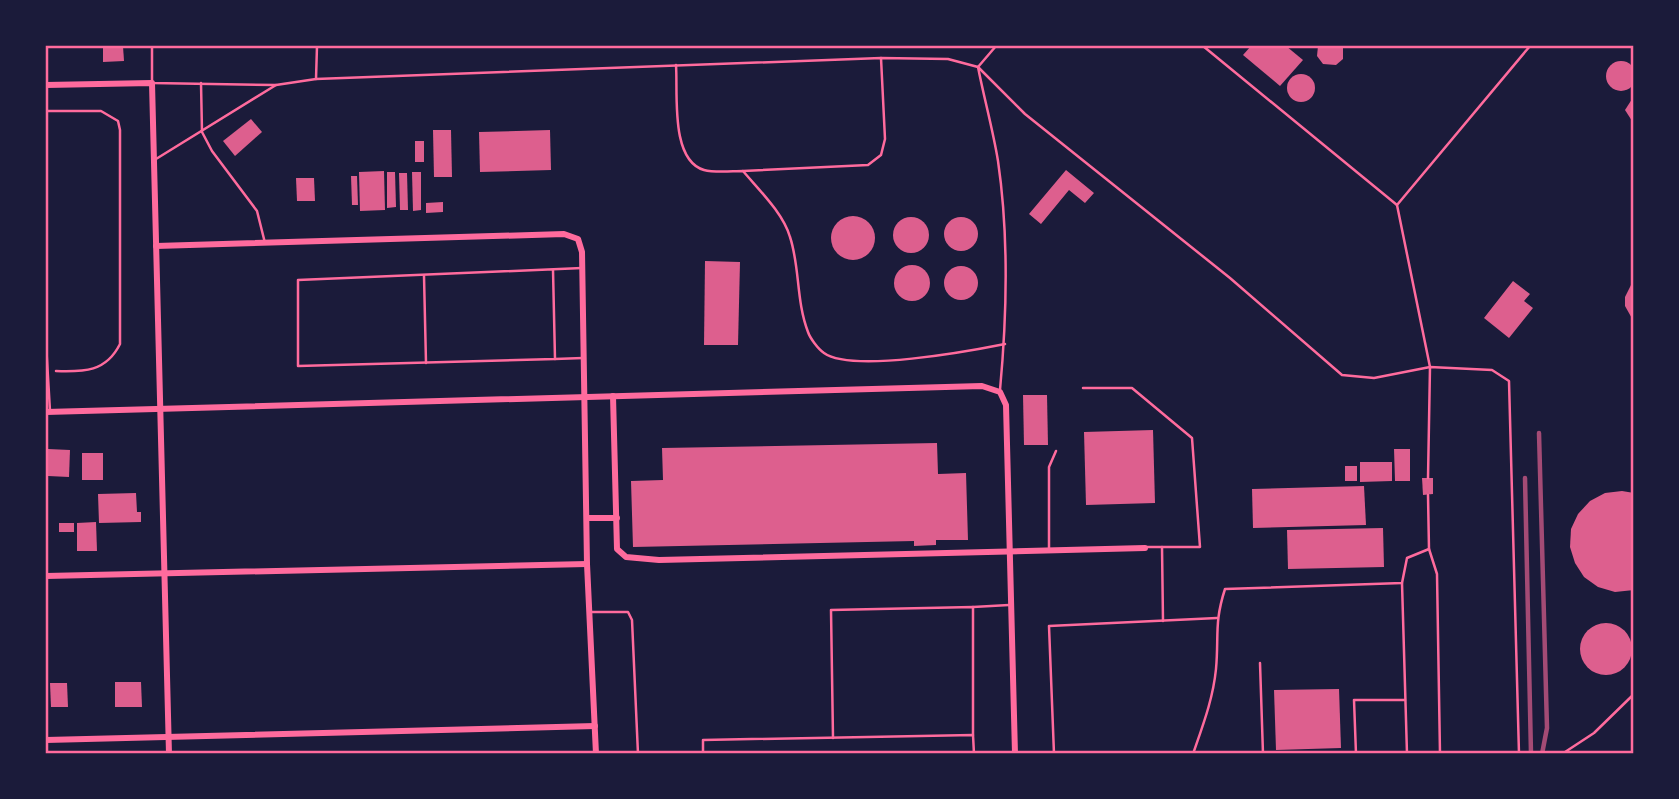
<svg xmlns="http://www.w3.org/2000/svg" width="1679" height="799" viewBox="0 0 1679 799" font-family="Raleway,sans-serif">
<style>
.building{fill:#dd5f8e}
.lines{fill:none;stroke-linecap:round;stroke-linejoin:round}
.path{stroke:#ff6b9d;stroke-width:2.5}
.service{stroke:#ff6b9d;stroke-width:2.5}
.minor{stroke:#ff6b9d;stroke-width:6}
.rail{stroke:#a44b75;stroke-width:4.5}
.neatline{fill:none;stroke:#ff6b9d;stroke-width:2.5}
</style>
<rect width="100%" height="100%" fill="#1b1b3a"/>
<g class="building">
<polygon points="103,46 123,46 124,61 103,62"/>
<polygon points="1251,46 1286,46 1303,60 1280,86 1243,55"/>
<polygon points="1318,46 1343,46 1343,59 1336,65 1323,64 1317,56"/>
<circle cx="1621" cy="76" r="15"/>
<circle cx="1301" cy="88" r="14"/>
<polygon points="1634,96 1634,124 1625,110"/>
<polygon points="251,119 262,132 235,156 223,141"/>
<polygon points="433,130 451,130 452,177 434,177"/>
<polygon points="550,130 551,170 480,172 479,132"/>
<rect x="415" y="141" width="9" height="21"/>
<polygon points="1066,170 1094,193 1085,203 1069,190 1041,224 1029,214"/>
<polygon points="384,171 385,210 360,211 359,172"/>
<polygon points="387,172 395,172 396,207 387,208"/>
<polygon points="412,172 421,172 421,210 413,211"/>
<polygon points="399,173 407,173 408,210 400,210"/>
<polygon points="351,176 357,176 358,205 352,205"/>
<polygon points="296,178 314,178 315,201 297,201"/>
<polygon points="443,202 443,212 426,213 426,203"/>
<circle cx="853" cy="238" r="22"/>
<circle cx="961" cy="234" r="17"/>
<circle cx="911" cy="235" r="18"/>
<polygon points="705,261 740,262 738,345 704,345"/>
<circle cx="912" cy="283" r="18"/>
<circle cx="961" cy="283" r="17"/>
<polygon points="1634,279 1634,322 1625,306 1625,297"/>
<polygon points="1513,281 1530,294 1524,301 1533,308 1509,338 1484,318"/>
<polygon points="1023,395 1047,395 1048,445 1024,445"/>
<polygon points="1153,430 1155,503 1086,505 1084,432"/>
<polygon points="937,443 938,474 966,473 968,540 936,540 936,545 914,546 914,541 633,547 631,481 663,480 662,448"/>
<polygon points="48,449 70,450 69,477 48,476"/>
<polygon points="1394,449 1410,449 1410,481 1395,481"/>
<rect x="82" y="453" width="21" height="27"/>
<polygon points="1360,462 1392,462 1392,481 1360,482"/>
<rect x="1345" y="466" width="12" height="15"/>
<polygon points="1422,478 1433,478 1433,494 1423,495"/>
<polygon points="1364,486 1366,525 1253,528 1252,489"/>
<polygon points="1622,491 1634,493 1634,590 1615,592 1598,587 1584,577 1575,563 1570,547 1571,529 1578,514 1590,501 1605,493"/>
<polygon points="136,493 137,512 141,512 141,522 99,523 98,494"/>
<polygon points="96,522 97,551 77,551 77,523"/>
<rect x="59" y="523" width="15" height="9"/>
<polygon points="1383,528 1384,567 1288,569 1287,530"/>
<circle cx="1606" cy="649" r="26"/>
<polygon points="115,682 141,682 142,707 115,707"/>
<polygon points="50,683 67,683 68,707 51,707"/>
<polygon points="1339,689 1341,748 1276,750 1274,690"/>
</g>
<g class="lines">
<path class="path" d="M 46,111 L 101,111 L 118,121 L 120,130 L 120,344 C 106,372 84,372 56,371"/>
<g class="service">
<polyline points="152,46 152,83 276,85"/>
<polyline points="1203,46 1397,205"/>
<path d="M 676,65 C 678,93 670,160 704,170 C 715,173 732,171 743,171 C 759,190 783,213 790,237 C 800,267 796,301 808,332 C 810,338 818,349 824,353 C 852,373 970,351 1005,344"/>
<path d="M 978,67 C 984,98 993,130 998,161 C 1009,236 1007,315 1000,390"/>
<polyline points="978,67 996,46"/>
<polyline points="316,79 317,46"/>
<polyline points="201,83 202,132 212,151 257,211 265,243"/>
<polyline points="156,159 276,85 316,79 881,58 948,59 978,67 1025,114 1230,278 1342,375 1374,378 1430,367 1492,370 1509,381 1519,754"/>
<polyline points="743,171 868,165 881,155 885,139 881,58"/>
<polyline points="553,270 555,359 298,366 298,280 582,268"/>
<polyline points="424,276 426,363"/>
<polyline points="46,343 50,411"/>
<polyline points="555,359 583,358"/>
<polyline points="1083,388 1132,388 1192,438 1200,547 1162,547"/>
<polyline points="1428,478 1430,367 1397,205 1530,46"/>
<polyline points="1428,495 1429,549 1437,574 1440,754"/>
<polyline points="1147,547 1162,547 1163,621"/>
<polyline points="1049,550 1049,467 1056,451"/>
<polyline points="1402,583 1407,754"/>
<polyline points="973,607 1009,605"/>
<polyline points="589,612 628,612 632,620 638,754"/>
<polyline points="1260,663 1263,754"/>
<polyline points="833,738 831,610 973,607 973,735"/>
<polyline points="703,754 703,740 973,735 974,754"/>
<polyline points="1054,754 1049,626 1217,618"/>
<path d="M 1193,754 C 1203,725 1213,699 1216,669 C 1219,636 1214,623 1225,589 L 1402,583 L 1407,558 L 1429,549"/>
<polyline points="1204,754 1253,753"/>
<polyline points="1356,754 1354,700 1405,700"/>
<polyline points="1562,754 1594,733 1634,694"/>
</g>
<g class="minor">
<polyline points="46,85 152,83 169,754"/>
<polyline points="156,246 564,234 578,239 582,252 587,564 596,754"/>
<polyline points="613,396 617,549 626,557 659,560 1145,548"/>
<polyline points="46,412 982,386 1000,392 1006,405 1015,754"/>
<polyline points="588,518 617,518"/>
<polyline points="46,576 587,564"/>
<polyline points="46,740 595,726"/>
</g>
<g class="rail">
<polyline points="1539,433 1547,728 1542,754"/>
<polyline points="1525,478 1531,754"/>
</g>
</g>
<rect width="1679" height="799" fill="none" stroke="#1b1b3a" stroke-width="94"/>
<rect x="47" y="47" width="1585" height="705" class="neatline"/>
</svg>
